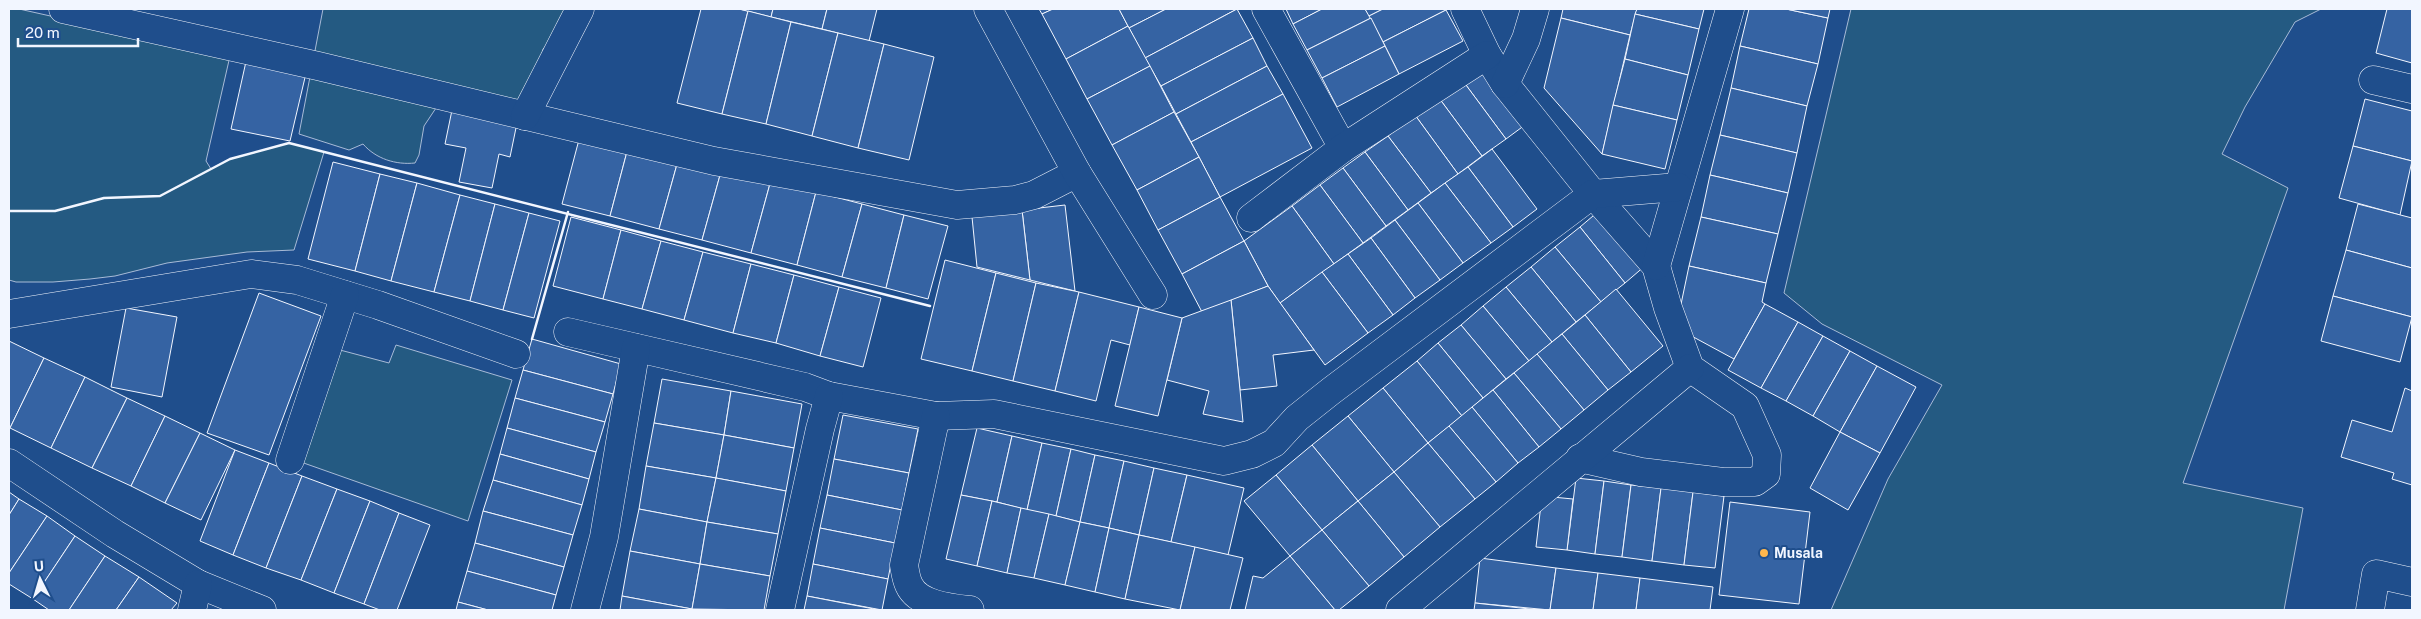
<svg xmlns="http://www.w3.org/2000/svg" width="2421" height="619" viewBox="0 0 2421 619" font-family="'Public Sans',sans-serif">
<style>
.green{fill:#245a82;stroke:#a8bbd7}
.building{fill:#3563a3;stroke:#f2f6ff}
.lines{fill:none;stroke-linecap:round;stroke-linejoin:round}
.minor-casing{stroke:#f2f6ff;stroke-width:29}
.minor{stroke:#1f4e8c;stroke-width:28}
.wall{stroke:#f2f6ff;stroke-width:2.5}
.poi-dot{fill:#ffb74d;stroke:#1f4e8c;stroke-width:2}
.labels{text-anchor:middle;stroke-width:4;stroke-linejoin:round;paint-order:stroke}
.poi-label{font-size:14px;font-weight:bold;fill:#f2f6ff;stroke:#1f4e8c;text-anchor:start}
</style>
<rect width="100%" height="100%" fill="#1f4e8c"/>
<g class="green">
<polygon points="9,9 19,9 230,56 206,161 211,169 230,159 289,143 324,152 294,250 247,252 167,263 115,276 90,279 53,282 16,282 9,280"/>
<path d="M 323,9 L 580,9 L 543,49 L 531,104 L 440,102 L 424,126 L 419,155 L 415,163 C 396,165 376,159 363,144 L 349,150 L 299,134 Z"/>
<polygon points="1851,9 2321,9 2295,22 2245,107 2222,154 2288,188 2183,483 2303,508 2284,610 1831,610 1888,479 1942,385 1822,324 1784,293"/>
<polygon points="396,345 512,380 468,521 298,461 340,350 389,363"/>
</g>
<g class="building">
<polygon points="701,9 739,9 748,11 722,114 677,103"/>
<polygon points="739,9 773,9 771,17"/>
<polygon points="773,9 827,9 822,29 771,17"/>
<polygon points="827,9 877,9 869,41 822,29"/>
<polygon points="1039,9 1053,9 1042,14"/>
<polygon points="1053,9 1119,9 1128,26 1066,59 1042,14"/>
<polygon points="1119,9 1166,9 1129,28"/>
<polygon points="1166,9 1237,9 1145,58 1129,28"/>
<polygon points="1237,9 1253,38 1161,86 1145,58"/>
<polygon points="1286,9 1322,9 1293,24"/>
<polygon points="1322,9 1365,9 1371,18 1307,50 1293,24"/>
<polygon points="1365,9 1383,9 1369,16"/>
<polygon points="1383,9 1446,9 1446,10 1383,42 1369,16"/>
<polygon points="1563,9 1637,9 1630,35 1561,18"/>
<polygon points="1637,9 1704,9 1699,29 1635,14"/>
<polygon points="1749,9 1786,9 1828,18 1818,64 1740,46"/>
<polygon points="1786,9 1830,9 1828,18"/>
<polygon points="2387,9 2412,9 2412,63 2376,53"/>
<polygon points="1446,10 1463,41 1399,74 1383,42"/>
<polygon points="748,11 791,22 766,124 722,114"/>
<polygon points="1635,14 1699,29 1688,75 1625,59"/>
<polygon points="1371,18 1385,46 1322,78 1307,50"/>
<polygon points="1561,18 1630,35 1602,154 1544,88"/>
<polygon points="791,22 838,33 812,136 766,124"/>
<polygon points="1128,26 1150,66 1087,99 1066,59"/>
<polygon points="838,33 884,44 858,148 812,136"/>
<polygon points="1253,38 1267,66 1176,114 1161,86"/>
<polygon points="884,44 934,57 909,160 858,148"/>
<polygon points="1385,46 1399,74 1337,107 1322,78"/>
<polygon points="1740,46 1818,64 1807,106 1731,88"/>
<polygon points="247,57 307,69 290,141 231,129"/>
<polygon points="1625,59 1688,75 1677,120 1613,105"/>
<polygon points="1486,64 1529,122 1506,139 1463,81"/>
<polygon points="1150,66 1174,112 1112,145 1087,99"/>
<polygon points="1267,66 1283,94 1191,142 1176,114"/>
<polygon points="1463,81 1506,139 1482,156 1439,98"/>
<polygon points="1731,88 1807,106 1797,153 1720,135"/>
<polygon points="1283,94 1312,148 1220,197 1191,142"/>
<polygon points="1439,98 1482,156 1458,174 1415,115"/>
<polygon points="2365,99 2412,111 2412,161 2353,146"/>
<polygon points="1613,105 1677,120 1665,169 1602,154"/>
<polygon points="452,110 517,123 510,157 499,154 492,188 459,182 466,148 445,144"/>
<polygon points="1174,112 1199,157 1137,190 1112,145"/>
<polygon points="1415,115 1458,174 1431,193 1388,136"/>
<polygon points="581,132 629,144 610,216 562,204"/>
<polygon points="1720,135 1797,153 1788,193 1710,175"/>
<polygon points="1388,136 1431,193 1408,210 1365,152"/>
<polygon points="629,144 679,157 659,229 610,216"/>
<polygon points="2353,146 2412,161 2400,215 2339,198"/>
<polygon points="1492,149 1537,209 1513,227 1468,167"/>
<polygon points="1365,152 1408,210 1386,226 1343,168"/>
<polygon points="679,157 722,168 702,240 659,229"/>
<polygon points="1199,157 1220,197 1158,230 1137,190"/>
<polygon points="333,162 380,174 355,271 308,259"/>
<polygon points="1468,167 1513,227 1491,243 1445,183"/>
<polygon points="722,168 771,180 751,253 702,240"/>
<polygon points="1343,168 1386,226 1363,243 1320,185"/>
<polygon points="380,174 417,183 391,281 355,271"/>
<polygon points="1710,175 1788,193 1778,234 1701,217"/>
<polygon points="771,180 816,192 797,265 751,253"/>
<polygon points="417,183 460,195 434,292 391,281"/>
<polygon points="1445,183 1491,243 1463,263 1418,203"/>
<polygon points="1320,185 1363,243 1334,264 1292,206"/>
<polygon points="816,192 862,204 842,277 797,265"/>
<polygon points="460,195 495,204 470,301 434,292"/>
<polygon points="1220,197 1244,241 1182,274 1158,230"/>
<polygon points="1418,203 1463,263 1440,280 1395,220"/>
<polygon points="495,204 529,213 503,310 470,301"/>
<polygon points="862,204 904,215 886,288 842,277"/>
<polygon points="2358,204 2412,218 2412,268 2346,250"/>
<polygon points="1065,205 1075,291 1030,280 1022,210"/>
<polygon points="1292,206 1334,264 1280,303 1268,286 1244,241"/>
<polygon points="1022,210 1030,280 977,267 972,217"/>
<polygon points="1600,210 1646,265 1625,283 1580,227"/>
<polygon points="529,213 560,221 534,318 503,310"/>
<polygon points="904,215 948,226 928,299 886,288"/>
<polygon points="571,217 621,230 603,299 553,286"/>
<polygon points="1701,217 1778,234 1766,283 1689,266"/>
<polygon points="1395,220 1440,280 1415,298 1371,238"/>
<polygon points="1580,227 1625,283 1601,302 1555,247"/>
<polygon points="621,230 661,241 642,309 603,299"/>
<polygon points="1371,238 1415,298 1393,315 1348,254"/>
<polygon points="661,241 703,252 684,320 642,309"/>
<polygon points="1244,241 1268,286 1202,312 1182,274"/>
<polygon points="1555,247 1601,302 1576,322 1531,267"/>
<polygon points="2346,250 2412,268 2412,317 2333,296"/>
<polygon points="703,252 751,264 733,333 684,320"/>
<polygon points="1348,254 1393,315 1368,333 1322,272"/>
<polygon points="945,260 996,273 972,371 921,359"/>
<polygon points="751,264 794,275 776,343 733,333"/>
<polygon points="1689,266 1766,283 1762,302 1765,304 1734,359 1686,333 1680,309"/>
<polygon points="1531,267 1576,322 1552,342 1506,287"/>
<polygon points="1322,272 1368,333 1325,365 1280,303"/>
<polygon points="996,273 1036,283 1013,381 972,371"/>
<polygon points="794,275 839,287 820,356 776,343"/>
<polygon points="1036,283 1079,292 1055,391 1013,381"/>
<polygon points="1268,286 1314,350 1273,355 1277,386 1240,390 1231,300"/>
<polygon points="839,287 881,298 863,367 820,356"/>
<polygon points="1506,287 1552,342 1529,361 1483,306"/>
<polygon points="1616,289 1663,346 1631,372 1585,315"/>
<polygon points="1079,292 1139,307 1130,345 1111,340 1096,401 1055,391"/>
<polygon points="259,293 321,316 269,455 207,433"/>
<polygon points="2333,296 2412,317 2400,362 2321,341"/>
<polygon points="1231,300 1240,390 1243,422 1203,414 1209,391 1167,380 1182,318"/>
<polygon points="1765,304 1798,322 1761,388 1728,370"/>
<polygon points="1483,306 1529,361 1506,379 1461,325"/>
<polygon points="1139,307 1182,318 1158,416 1115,406"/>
<polygon points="126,308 177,317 162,397 111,387"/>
<polygon points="1585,315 1631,372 1608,390 1562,334"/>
<polygon points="1798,322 1823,336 1786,401 1761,388"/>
<polygon points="1461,325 1506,379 1483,398 1438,343"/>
<polygon points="1562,334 1608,390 1584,410 1537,354"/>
<polygon points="1823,336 1850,351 1813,416 1786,401"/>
<polygon points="532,339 621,364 613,394 523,370"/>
<polygon points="9,341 44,358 10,428 9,427"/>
<polygon points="1438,343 1483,398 1462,416 1417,361"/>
<polygon points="1850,351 1877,366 1840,432 1813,416"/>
<polygon points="1537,354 1584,410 1561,429 1514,373"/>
<polygon points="44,358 85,377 51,448 10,428"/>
<polygon points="1417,361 1462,416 1428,443 1383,388"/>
<polygon points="1877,366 1916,387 1880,453 1840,432"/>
<polygon points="523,370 613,394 605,422 515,398"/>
<polygon points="1514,373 1561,429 1539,447 1493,390"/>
<polygon points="85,377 127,398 92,468 51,448"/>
<polygon points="662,379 731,391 724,435 654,423"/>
<polygon points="1383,388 1428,443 1394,472 1348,416"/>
<polygon points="2405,388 2412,391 2412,485 2392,479 2394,473 2341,457 2352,420 2392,432"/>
<polygon points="1493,390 1539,447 1518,463 1472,407"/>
<polygon points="731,391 802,404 794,448 724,435"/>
<polygon points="127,398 165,416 131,486 92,468"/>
<polygon points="515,398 605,422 596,452 507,428"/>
<polygon points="1472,407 1518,463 1496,482 1449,426"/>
<polygon points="843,415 918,429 909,473 834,459"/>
<polygon points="165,416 200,433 165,503 131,486"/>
<polygon points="1348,416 1394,472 1358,501 1312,445"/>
<polygon points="654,423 724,435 716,478 646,466"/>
<polygon points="1449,426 1496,482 1475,499 1428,443"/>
<polygon points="507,428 596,452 589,479 500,454"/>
<polygon points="977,428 1012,436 997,502 961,495"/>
<polygon points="1840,432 1880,453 1848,510 1810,488"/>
<polygon points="200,433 235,450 201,520 165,503"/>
<polygon points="724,435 794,448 786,491 716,478"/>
<polygon points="1012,436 1042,443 1027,510 997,502"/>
<polygon points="1042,443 1071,449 1056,516 1027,510"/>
<polygon points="1428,443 1475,499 1440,527 1394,472"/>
<polygon points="1312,445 1358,501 1322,530 1276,475"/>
<polygon points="1071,449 1095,455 1080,522 1056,516"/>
<polygon points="235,450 269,463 233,555 200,541"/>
<polygon points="500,454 589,479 582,505 493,480"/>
<polygon points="1095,455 1124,461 1109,528 1080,522"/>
<polygon points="834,459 909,473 902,510 827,495"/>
<polygon points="1124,461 1154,468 1139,535 1109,528"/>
<polygon points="269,463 302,476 266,568 233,555"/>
<polygon points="646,466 716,478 707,522 639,509"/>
<polygon points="1154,468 1187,475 1171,542 1139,535"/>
<polygon points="1394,472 1440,527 1404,557 1358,501"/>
<polygon points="1187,475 1244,488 1228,555 1171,542"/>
<polygon points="1276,475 1322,530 1290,556 1244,501"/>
<polygon points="302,476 337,489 301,580 266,568"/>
<polygon points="716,478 786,491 778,534 707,522"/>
<polygon points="1576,478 1604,481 1595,554 1567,550"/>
<polygon points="493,480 582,505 573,535 483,511"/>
<polygon points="1604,481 1631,485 1622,557 1595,554"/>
<polygon points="1631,485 1661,488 1652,561 1622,557"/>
<polygon points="1661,488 1693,492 1684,565 1652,561"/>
<polygon points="337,489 370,501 334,593 301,580"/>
<polygon points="9,492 19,499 9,515"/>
<polygon points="1693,492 1724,496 1715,568 1684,565"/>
<polygon points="827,495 902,510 895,543 820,528"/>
<polygon points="961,495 992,501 977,566 946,559"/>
<polygon points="1542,496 1573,499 1567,550 1536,547"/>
<polygon points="19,499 47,516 9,573 9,515"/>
<polygon points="370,501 399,513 364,604 334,593"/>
<polygon points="992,501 1021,508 1007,573 977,566"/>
<polygon points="1358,501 1404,557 1369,586 1322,530"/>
<polygon points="1730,502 1810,512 1799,604 1719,595"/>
<polygon points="1021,508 1049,514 1034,578 1007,573"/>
<polygon points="639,509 707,522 700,564 630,551"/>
<polygon points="483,511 573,535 564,567 475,543"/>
<polygon points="399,513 430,525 397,610 380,610 364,604"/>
<polygon points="1049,514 1080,522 1065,585 1034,578"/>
<polygon points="47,516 75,536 33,599 9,584 9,573"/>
<polygon points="707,522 778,534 770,576 700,564"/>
<polygon points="1080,522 1109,528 1095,592 1065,585"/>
<polygon points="820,528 895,543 888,579 813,564"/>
<polygon points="1109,528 1139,535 1125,599 1095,592"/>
<polygon points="1322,530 1369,586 1339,610 1335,610 1290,556"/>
<polygon points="1139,535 1195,547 1180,610 1125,599"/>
<polygon points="75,536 105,556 69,610 49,610 33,599"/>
<polygon points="475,543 564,567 556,595 467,571"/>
<polygon points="1195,547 1243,558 1230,610 1180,610"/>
<polygon points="630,551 700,564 692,609 622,596"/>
<polygon points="105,556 139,577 116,610 69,610"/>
<polygon points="1290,556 1335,610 1245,610 1253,576 1263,578"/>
<polygon points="1480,558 1556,568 1550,610 1475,603"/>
<polygon points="700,564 770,576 764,610 692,609"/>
<polygon points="813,564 888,579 882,610 807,596"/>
<polygon points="1556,568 1598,573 1593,610 1550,610"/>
<polygon points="467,571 556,595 552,610 488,610 458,602"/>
<polygon points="1598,573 1640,578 1636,610 1593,610"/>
<polygon points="139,577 177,603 171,610 116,610"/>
<polygon points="1640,578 1713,587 1710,610 1636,610"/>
<polygon points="622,596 692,609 692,610 620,610"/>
<polygon points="807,596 879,610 804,610"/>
<polygon points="458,602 488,610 456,610"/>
<polygon points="1475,603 1539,610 1474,610"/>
</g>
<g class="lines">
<g class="minor-casing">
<g id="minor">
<polyline points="63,9 318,66 714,161 957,205 1015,200 1034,195 1077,173"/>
<polyline points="988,9 1077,173 1153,295"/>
<polyline points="1266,9 1343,148"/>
<polyline points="1465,9 1487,55 1505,84 1593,194 1656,266 1668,308 1690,368 1745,406 1767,455 1766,474 1755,482 1723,482 1641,472 1580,458"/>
<polyline points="2373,80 2412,89"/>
<polyline points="1505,84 1526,39 1535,9"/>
<polyline points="525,116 580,9"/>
<polyline points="1251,218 1343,148 1487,55"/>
<polyline points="1656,266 1730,9"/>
<polyline points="9,314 251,274 297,280 378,305 516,354"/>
<polyline points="568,332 805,387 829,396 936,416 994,414 1224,461 1252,454 1274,443 1297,418 1331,391 1593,194 1678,187"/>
<path d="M 936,416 L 904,565 C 905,571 906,579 909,585 C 918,605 951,608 970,610"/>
<polyline points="290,460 345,295"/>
<polyline points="9,463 115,534 198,584 262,610"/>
<polyline points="192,610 198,584"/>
<polyline points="585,610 604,537 636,348"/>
<polyline points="780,610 820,429 829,396"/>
<polyline points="1400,610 1690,368"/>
<polyline points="2370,610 2376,574 2412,582"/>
</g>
</g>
<use href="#minor" class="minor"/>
<g class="wall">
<polyline points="9,211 55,211 104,198 160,196 230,159 289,143 930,306"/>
<polyline points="532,339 568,212"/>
</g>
</g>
<circle class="poi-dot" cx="1764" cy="553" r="5"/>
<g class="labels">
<g class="poi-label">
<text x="1774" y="558">Musala</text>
</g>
</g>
<rect width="2421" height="619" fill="none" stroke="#f2f6ff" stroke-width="20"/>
<g transform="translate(40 579) rotate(355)" stroke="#1f4e8c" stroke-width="4" paint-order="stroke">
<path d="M0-4L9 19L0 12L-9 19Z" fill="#f2f6ff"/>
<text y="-8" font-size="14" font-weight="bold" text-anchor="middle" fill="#f2f6ff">U</text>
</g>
<path d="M18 38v8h120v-8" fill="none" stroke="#f2f6ff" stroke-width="2.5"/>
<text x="25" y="38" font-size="15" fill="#f2f6ff" stroke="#1f4e8c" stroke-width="4" paint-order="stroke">20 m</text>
</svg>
